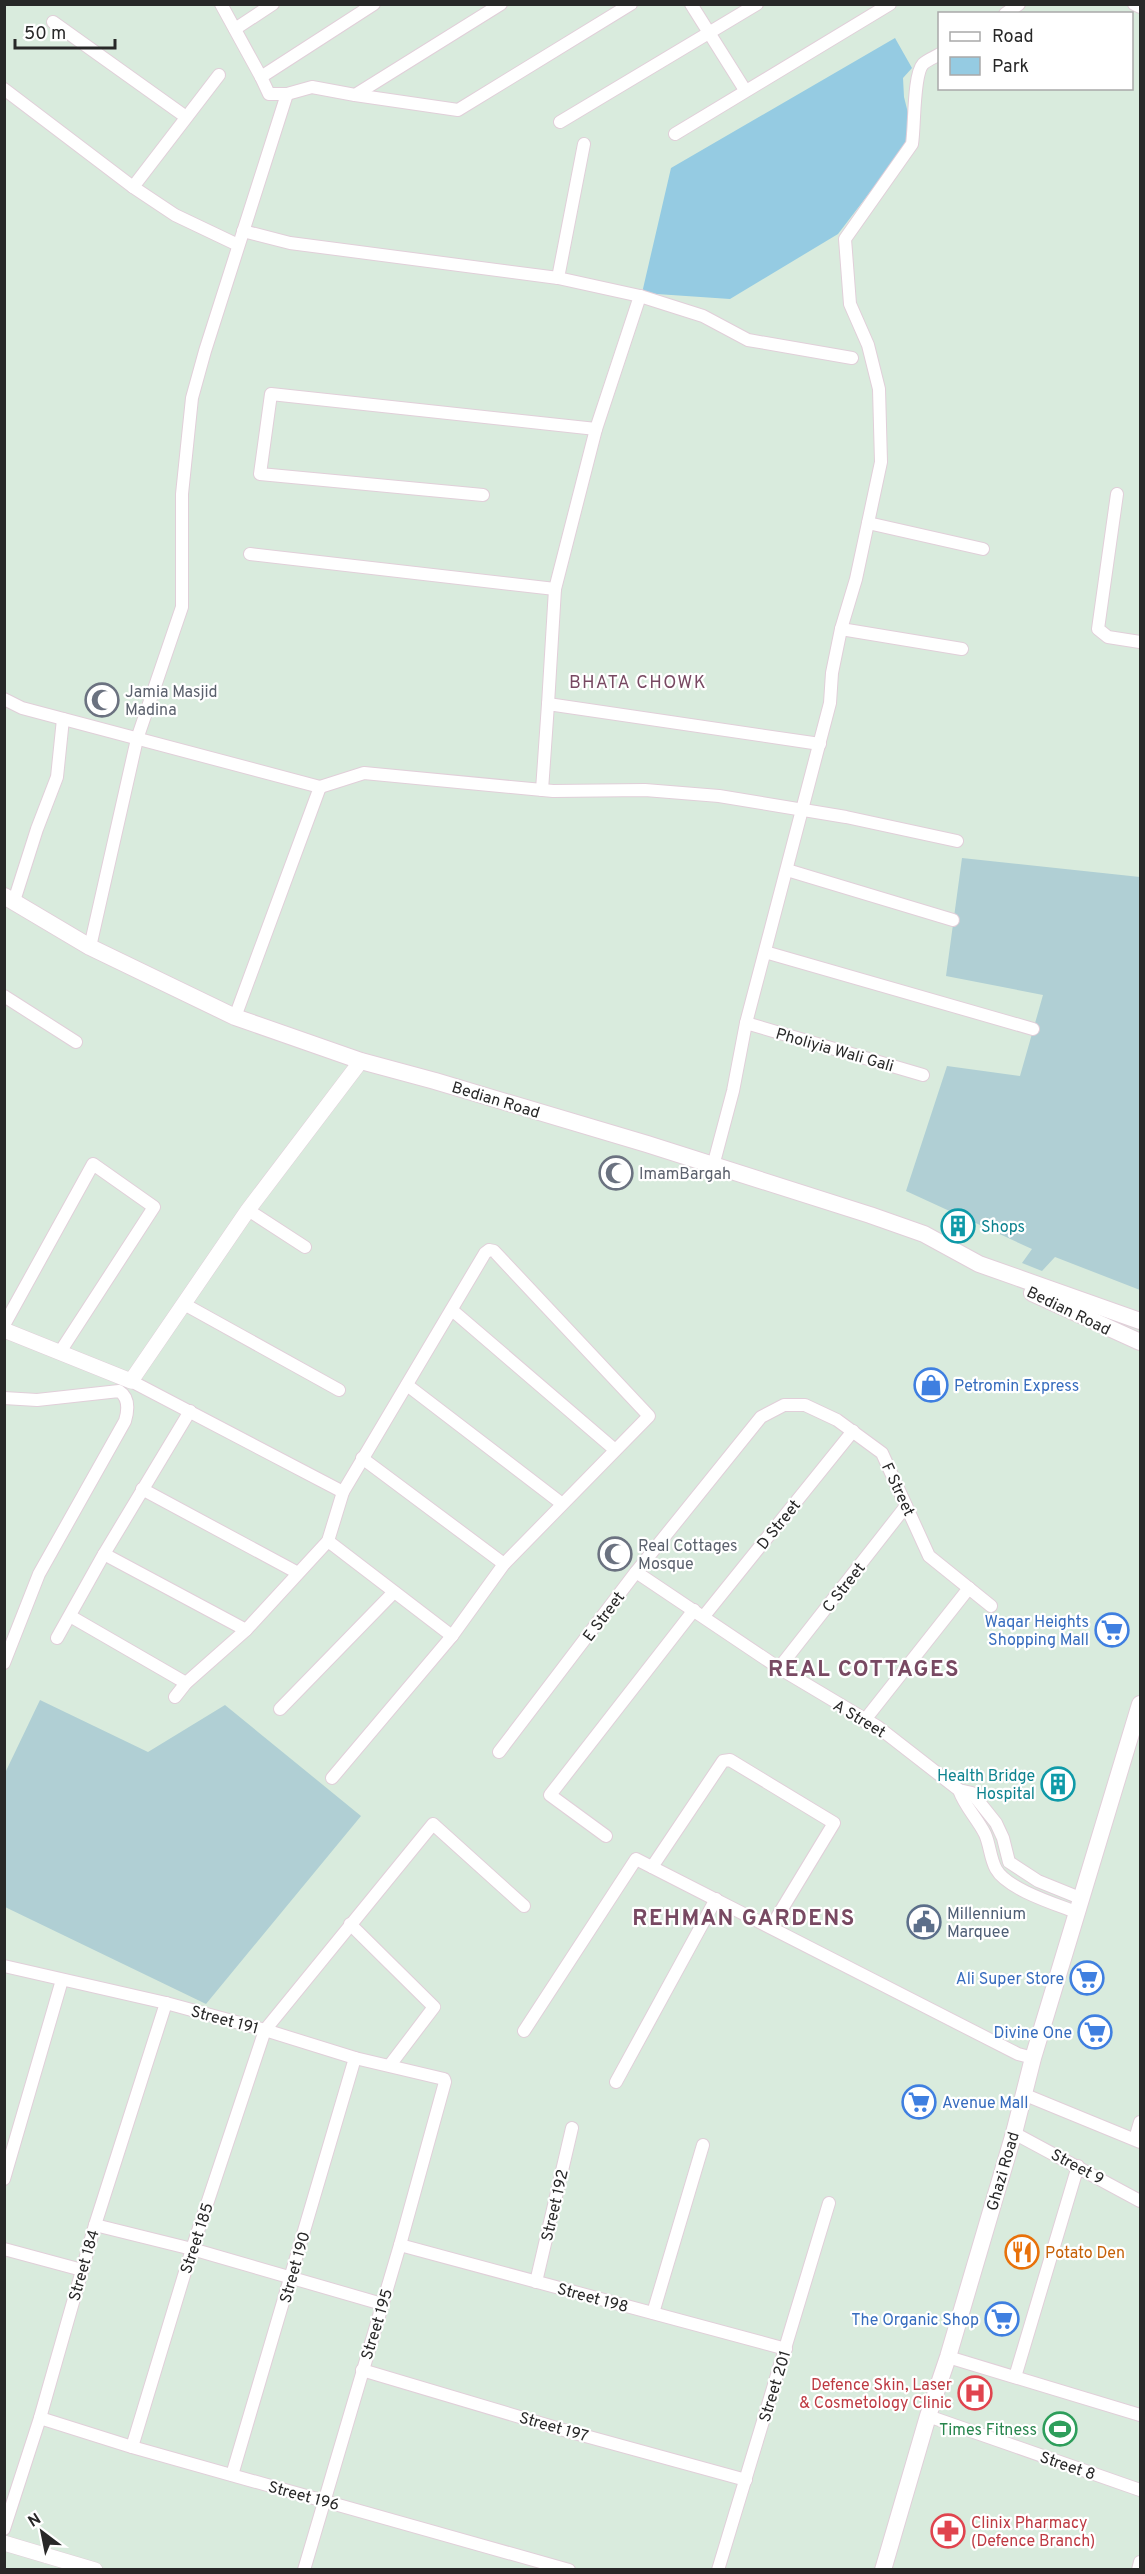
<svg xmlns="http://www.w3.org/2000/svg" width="1145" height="2574" viewBox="0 0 1145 2574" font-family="Overpass,sans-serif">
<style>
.green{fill:#95cbe2}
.cemetery{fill:#b0cfd4}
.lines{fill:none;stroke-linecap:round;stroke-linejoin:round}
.minor-casing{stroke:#e1cfd9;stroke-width:14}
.tertiary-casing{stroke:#e1cfd9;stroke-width:16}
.secondary-casing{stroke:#e1cfd9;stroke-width:18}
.minor{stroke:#fff;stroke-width:12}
.tertiary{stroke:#fff;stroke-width:15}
.secondary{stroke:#fff;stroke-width:16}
.labels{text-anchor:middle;stroke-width:4.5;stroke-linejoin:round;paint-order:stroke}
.worship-label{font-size:16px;fill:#5b616d;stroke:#fff;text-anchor:start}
.street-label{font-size:16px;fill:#282828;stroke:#fff}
.culture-label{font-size:16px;fill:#0d838f;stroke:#fff;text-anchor:start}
.shop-label{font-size:16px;fill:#366cbe;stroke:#fff;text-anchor:end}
.service-label{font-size:16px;fill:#4e5e75;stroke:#fff;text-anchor:start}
.food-label{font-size:16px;fill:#c56008;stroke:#fff;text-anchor:start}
.health-label{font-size:16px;fill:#be3a42;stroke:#fff;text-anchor:end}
.leisure-label{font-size:16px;fill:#27864d;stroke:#fff;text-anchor:end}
.neighbourhood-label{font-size:18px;letter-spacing:1.5px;fill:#784962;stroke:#fff}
.district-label{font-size:22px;font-weight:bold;letter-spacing:1.5px;fill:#784962;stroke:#fff}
</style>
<rect width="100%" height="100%" fill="#d9ebdd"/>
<polygon class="green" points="895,38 912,68 903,78 904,97 908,113 906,145 838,234 730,299 642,293 671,168"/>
<g class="cemetery">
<polygon points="962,858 1140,877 1140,1290 1055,1257 1042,1271 1022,1263 1032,1249 906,1191 947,1066 1020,1076 1043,995 946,976"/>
<polygon points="40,1700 148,1752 225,1705 361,1816 206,2004 5,1907 5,1773"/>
</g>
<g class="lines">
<g class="minor-casing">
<g id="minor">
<polyline points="221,4 261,77"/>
<polyline points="374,4 261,77 269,94 287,94 312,87 355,95 501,4"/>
<polyline points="691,4 745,90"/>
<polyline points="1134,4 1140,7"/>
<polyline points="1005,14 1019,4"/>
<polyline points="53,22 186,117"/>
<polyline points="235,29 273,4"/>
<polyline points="4,89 133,187 175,215 238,245"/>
<polyline points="355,95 458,110 631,4"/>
<polyline points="560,122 757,4"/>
<polyline points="675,134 890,4"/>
<polyline points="133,187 219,75"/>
<polyline points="243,231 290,243 558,278 640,296 703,316 748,340 852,358"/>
<polyline points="558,278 584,144"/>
<polyline points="1117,494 1098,629 1108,637 1140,642"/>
<polyline points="483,495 260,474 271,394 596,429"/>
<polyline points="868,523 983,549"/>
<polyline points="250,554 555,589"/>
<polyline points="841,629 962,649"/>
<polyline points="4,699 22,708 320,787 235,1017"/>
<polyline points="548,704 555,589 596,429 640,296"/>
<polyline points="320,787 364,773 553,791 645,790 719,796 846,817 957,841"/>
<polyline points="542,790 548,704 820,744"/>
<polyline points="787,870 953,920"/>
<polyline points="14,901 37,829 57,777 63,719"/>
<polyline points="90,947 137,739 182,607 182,494 192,398 205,351 287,94"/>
<polyline points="765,952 1033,1029"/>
<polyline points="4,996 76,1042"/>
<polyline points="746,1023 923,1075"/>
<path d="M 713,1166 L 733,1091 L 746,1023 L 830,703 L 832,673 L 841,629 L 856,579 L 881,462 L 879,389 L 868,345 L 850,304 L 845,239 L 912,144 C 915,126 913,75 923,64 C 927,60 935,57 940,54"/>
<polyline points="248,1210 305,1247"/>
<polyline points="184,1304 339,1390"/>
<polyline points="452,1310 614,1449"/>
<polyline points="4,1325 93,1164 154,1207 60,1352"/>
<polyline points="131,1381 343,1492"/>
<polyline points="407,1385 561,1503"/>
<path d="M 4,1398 L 37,1400 L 119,1391 C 130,1398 128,1411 125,1421 L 39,1574 L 4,1663"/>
<polyline points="362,1458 504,1564"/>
<polyline points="142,1489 298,1573"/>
<polyline points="328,1541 452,1636"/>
<polyline points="104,1554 246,1630"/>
<polyline points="636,1572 779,1668 878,1727 959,1790 972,1793 996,1823 1003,1838 1009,1862 1038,1881 1080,1898"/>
<polyline points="70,1616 186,1683"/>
<polyline points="704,1616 853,1431"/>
<polyline points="57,1638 104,1554 190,1411"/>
<polyline points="779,1668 906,1506"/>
<polyline points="175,1697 186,1683 246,1630 328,1541 343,1492 485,1253 489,1250 494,1251 649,1416 504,1564 452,1636 332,1778"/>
<polyline points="280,1709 394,1592"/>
<polyline points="864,1721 969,1588"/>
<polyline points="499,1752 636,1572 761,1417 784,1405 805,1405 837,1420 882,1453 929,1556 991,1606"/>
<path d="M 959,1790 C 965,1807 977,1818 985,1834 C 990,1845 990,1858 996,1869 C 1007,1889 1055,1904 1076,1912"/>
<polyline points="606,1836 550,1795 694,1610"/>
<polyline points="652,1867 723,1761 730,1760 834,1823 771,1927"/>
<polyline points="350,1924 434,2007 390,2065"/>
<polyline points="4,1966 166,2003 265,2030 355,2058 444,2079 445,2082 400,2245 304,2570"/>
<polyline points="524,2031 636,1859 1018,2054 1033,2058"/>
<polyline points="616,2082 716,1899"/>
<polyline points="1023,2094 1140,2142"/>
<polyline points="1014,2133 1140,2201"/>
<polyline points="1135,2139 1140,2122"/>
<polyline points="4,2179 62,1980"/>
<polyline points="95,2225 192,2249 382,2304"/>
<polyline points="400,2245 786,2349"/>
<polyline points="4,2249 82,2270"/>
<polyline points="536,2282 572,2128"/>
<polyline points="653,2313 703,2145"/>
<polyline points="948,2357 1140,2415"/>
<polyline points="362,2370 560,2429 746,2480"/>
<polyline points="1015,2377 1078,2166"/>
<polyline points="928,2416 1140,2490"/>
<polyline points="40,2418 132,2447 569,2570"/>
<polyline points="132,2447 192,2249 265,2030 433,1824 524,1906"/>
<polyline points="232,2475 355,2058"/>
<polyline points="4,2529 40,2418 95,2225 166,2003"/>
<polyline points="718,2570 829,2203"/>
<polyline points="1138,2570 1140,2562"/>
</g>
</g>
<g class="tertiary-casing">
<g id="tertiary">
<polyline points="4,1330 131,1381 248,1210 361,1061"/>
<polyline points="4,2543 95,2570"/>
</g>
</g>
<g class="secondary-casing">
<g id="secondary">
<polyline points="4,896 90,947 235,1017 361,1061 435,1081 647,1144 870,1215 924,1234 979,1264 1140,1321"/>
<polyline points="1032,1293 1140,1342"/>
<polyline points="883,2570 928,2416 948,2357 1014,2133 1033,2058 1140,1704"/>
</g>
</g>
<use href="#minor" class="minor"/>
<use href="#tertiary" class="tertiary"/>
<use href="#secondary" class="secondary"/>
</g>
<defs>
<g id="mosque-ring" transform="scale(1.725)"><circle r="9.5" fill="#fff" stroke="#6b7280" stroke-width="1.5"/><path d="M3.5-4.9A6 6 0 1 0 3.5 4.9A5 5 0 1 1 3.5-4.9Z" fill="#6b7280"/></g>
<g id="building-ring" transform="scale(1.725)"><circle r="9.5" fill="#fff" stroke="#0f9aa8" stroke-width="1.5"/><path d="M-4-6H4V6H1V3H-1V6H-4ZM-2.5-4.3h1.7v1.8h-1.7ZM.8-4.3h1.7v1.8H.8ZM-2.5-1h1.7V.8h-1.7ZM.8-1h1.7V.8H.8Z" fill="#0f9aa8"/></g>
<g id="shop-ring" transform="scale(1.725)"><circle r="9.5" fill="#fff" stroke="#3f7fe0" stroke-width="1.5"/><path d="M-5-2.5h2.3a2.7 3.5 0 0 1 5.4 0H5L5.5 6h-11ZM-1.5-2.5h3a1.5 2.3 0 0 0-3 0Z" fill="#3f7fe0"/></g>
<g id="supermarket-ring" transform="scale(1.725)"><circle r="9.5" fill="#fff" stroke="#3f7fe0" stroke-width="1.5"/><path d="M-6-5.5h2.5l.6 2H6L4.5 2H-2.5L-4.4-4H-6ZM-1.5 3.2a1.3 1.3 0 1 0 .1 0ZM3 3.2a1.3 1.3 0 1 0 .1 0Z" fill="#3f7fe0"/></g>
<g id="civic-ring" transform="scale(1.725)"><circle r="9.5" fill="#fff" stroke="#5c6f8a" stroke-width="1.5"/><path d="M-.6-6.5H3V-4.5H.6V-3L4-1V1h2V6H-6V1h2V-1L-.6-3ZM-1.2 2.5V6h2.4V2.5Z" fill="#5c6f8a"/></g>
<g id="restaurant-ring" transform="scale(1.725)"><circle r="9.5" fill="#fff" stroke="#e8710a" stroke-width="1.5"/><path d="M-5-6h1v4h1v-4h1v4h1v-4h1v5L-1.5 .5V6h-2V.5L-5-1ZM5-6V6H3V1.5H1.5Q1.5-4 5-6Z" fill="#e8710a"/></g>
<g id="hospital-ring" transform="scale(1.725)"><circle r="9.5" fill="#fff" stroke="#e0444e" stroke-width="1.5"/><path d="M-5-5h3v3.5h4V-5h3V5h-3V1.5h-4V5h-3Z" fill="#e0444e"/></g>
<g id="stadium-ring" transform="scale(1.725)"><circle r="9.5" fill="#fff" stroke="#2e9e5b" stroke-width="1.5"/><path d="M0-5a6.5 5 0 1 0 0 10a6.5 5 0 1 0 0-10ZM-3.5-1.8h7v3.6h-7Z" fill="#2e9e5b"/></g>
<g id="pharmacy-ring" transform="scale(1.725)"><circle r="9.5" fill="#fff" stroke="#e0444e" stroke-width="1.5"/><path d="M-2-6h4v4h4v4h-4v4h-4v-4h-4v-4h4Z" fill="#e0444e"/></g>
</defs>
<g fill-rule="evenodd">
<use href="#mosque-ring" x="102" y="700"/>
<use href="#mosque-ring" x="616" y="1173"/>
<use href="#building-ring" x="958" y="1226"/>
<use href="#shop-ring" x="931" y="1385"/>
<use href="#mosque-ring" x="615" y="1554"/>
<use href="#supermarket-ring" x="1112" y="1630"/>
<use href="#building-ring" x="1058" y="1784"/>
<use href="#civic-ring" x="924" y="1922"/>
<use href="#supermarket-ring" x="1087" y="1978"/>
<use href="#supermarket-ring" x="1095" y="2032"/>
<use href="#supermarket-ring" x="919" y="2102"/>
<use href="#restaurant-ring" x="1022" y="2252"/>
<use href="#supermarket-ring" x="1002" y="2319"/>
<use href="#hospital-ring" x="975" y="2393"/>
<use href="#stadium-ring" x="1060" y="2429"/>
<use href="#pharmacy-ring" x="948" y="2531"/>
</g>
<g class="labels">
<g class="worship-label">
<text x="125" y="697">Jamia Masjid<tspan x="125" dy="18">Madina</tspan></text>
<text x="639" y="1179">ImamBargah</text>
<text x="638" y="1551">Real Cottages<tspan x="638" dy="18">Mosque</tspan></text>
</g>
<g class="street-label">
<text transform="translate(835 1049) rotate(16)" y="6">Pholiyia Wali Gali</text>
<text transform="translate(496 1099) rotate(17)" y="6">Bedian Road</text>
<text transform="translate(1069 1310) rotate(26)" y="6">Bedian Road</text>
<text transform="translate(899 1489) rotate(65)" y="6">F Street</text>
<text transform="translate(778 1524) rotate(-51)" y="6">D Street</text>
<text transform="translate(843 1587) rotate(-52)" y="6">C Street</text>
<text transform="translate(603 1616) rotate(-53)" y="6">E Street</text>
<text transform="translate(860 1718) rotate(31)" y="6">A Street</text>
<text transform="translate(225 2019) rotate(15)" y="6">Street 191</text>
<text transform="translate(1078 2166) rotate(28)" y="6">Street 9</text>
<text transform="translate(1002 2171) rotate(-74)" y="6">Ghazi Road</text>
<text transform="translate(554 2205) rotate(-77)" y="6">Street 192</text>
<text transform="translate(196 2238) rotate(-72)" y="6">Street 185</text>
<text transform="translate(83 2265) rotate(-74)" y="6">Street 184</text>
<text transform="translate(294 2267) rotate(-74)" y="6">Street 190</text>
<text transform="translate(593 2297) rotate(15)" y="6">Street 198</text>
<text transform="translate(376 2324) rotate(-73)" y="6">Street 195</text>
<text transform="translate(774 2386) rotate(-73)" y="6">Street 201</text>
<text transform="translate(554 2426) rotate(16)" y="6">Street 197</text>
<text transform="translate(1068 2465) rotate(19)" y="6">Street 8</text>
<text transform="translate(304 2495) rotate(15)" y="6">Street 196</text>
</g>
<g class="culture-label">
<text x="981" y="1232">Shops</text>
<text x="1035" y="1781" text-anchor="end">Health Bridge<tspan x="1035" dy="18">Hospital</tspan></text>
</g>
<g class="shop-label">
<text x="954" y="1391" text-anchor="start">Petromin Express</text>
<text x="1089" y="1627">Waqar Heights<tspan x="1089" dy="18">Shopping Mall</tspan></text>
<text x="1064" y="1984">Ali Super Store</text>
<text x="1072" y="2038">Divine One</text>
<text x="942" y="2108" text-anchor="start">Avenue Mall</text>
<text x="979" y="2325">The Organic Shop</text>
</g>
<g class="service-label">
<text x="947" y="1919">Millennium<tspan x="947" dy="18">Marquee</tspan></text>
</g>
<g class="food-label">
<text x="1045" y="2258">Potato Den</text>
</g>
<g class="health-label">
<text x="952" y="2390">Defence Skin, Laser<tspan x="952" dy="18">&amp; Cosmetology Clinic</tspan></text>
<text x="971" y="2528" text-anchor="start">Clinix Pharmacy<tspan x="971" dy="18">(Defence Branch)</tspan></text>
</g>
<g class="leisure-label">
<text x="1037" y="2435">Times Fitness</text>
</g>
<g class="neighbourhood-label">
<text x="638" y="688">BHATA CHOWK</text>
</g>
<g class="district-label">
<text x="864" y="1676">REAL COTTAGES</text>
<text x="744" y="1925">REHMAN GARDENS</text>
</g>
</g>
<rect width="1145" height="2574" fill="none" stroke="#282828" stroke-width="12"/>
<rect x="938" y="12" width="195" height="78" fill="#ffffff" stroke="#a9a9a9" stroke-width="1.5"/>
<rect x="950" y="32" width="30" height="9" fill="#ffffff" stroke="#a9a9a9" stroke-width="1.5"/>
<text x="992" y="42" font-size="18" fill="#282828">Road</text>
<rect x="950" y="57" width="30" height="18" fill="#95cbe2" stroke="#a9a9a9" stroke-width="1.5"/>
<text x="992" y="72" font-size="18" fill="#282828">Park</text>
<g transform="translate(42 2532) rotate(328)" stroke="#ffffff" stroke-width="4.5" paint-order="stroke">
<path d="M0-4.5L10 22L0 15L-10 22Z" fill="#282828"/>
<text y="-9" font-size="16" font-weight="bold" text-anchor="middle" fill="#282828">N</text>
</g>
<path d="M15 39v9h100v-9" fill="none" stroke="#282828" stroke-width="3"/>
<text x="24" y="39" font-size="18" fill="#282828" stroke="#ffffff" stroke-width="4.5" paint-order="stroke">50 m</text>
</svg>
